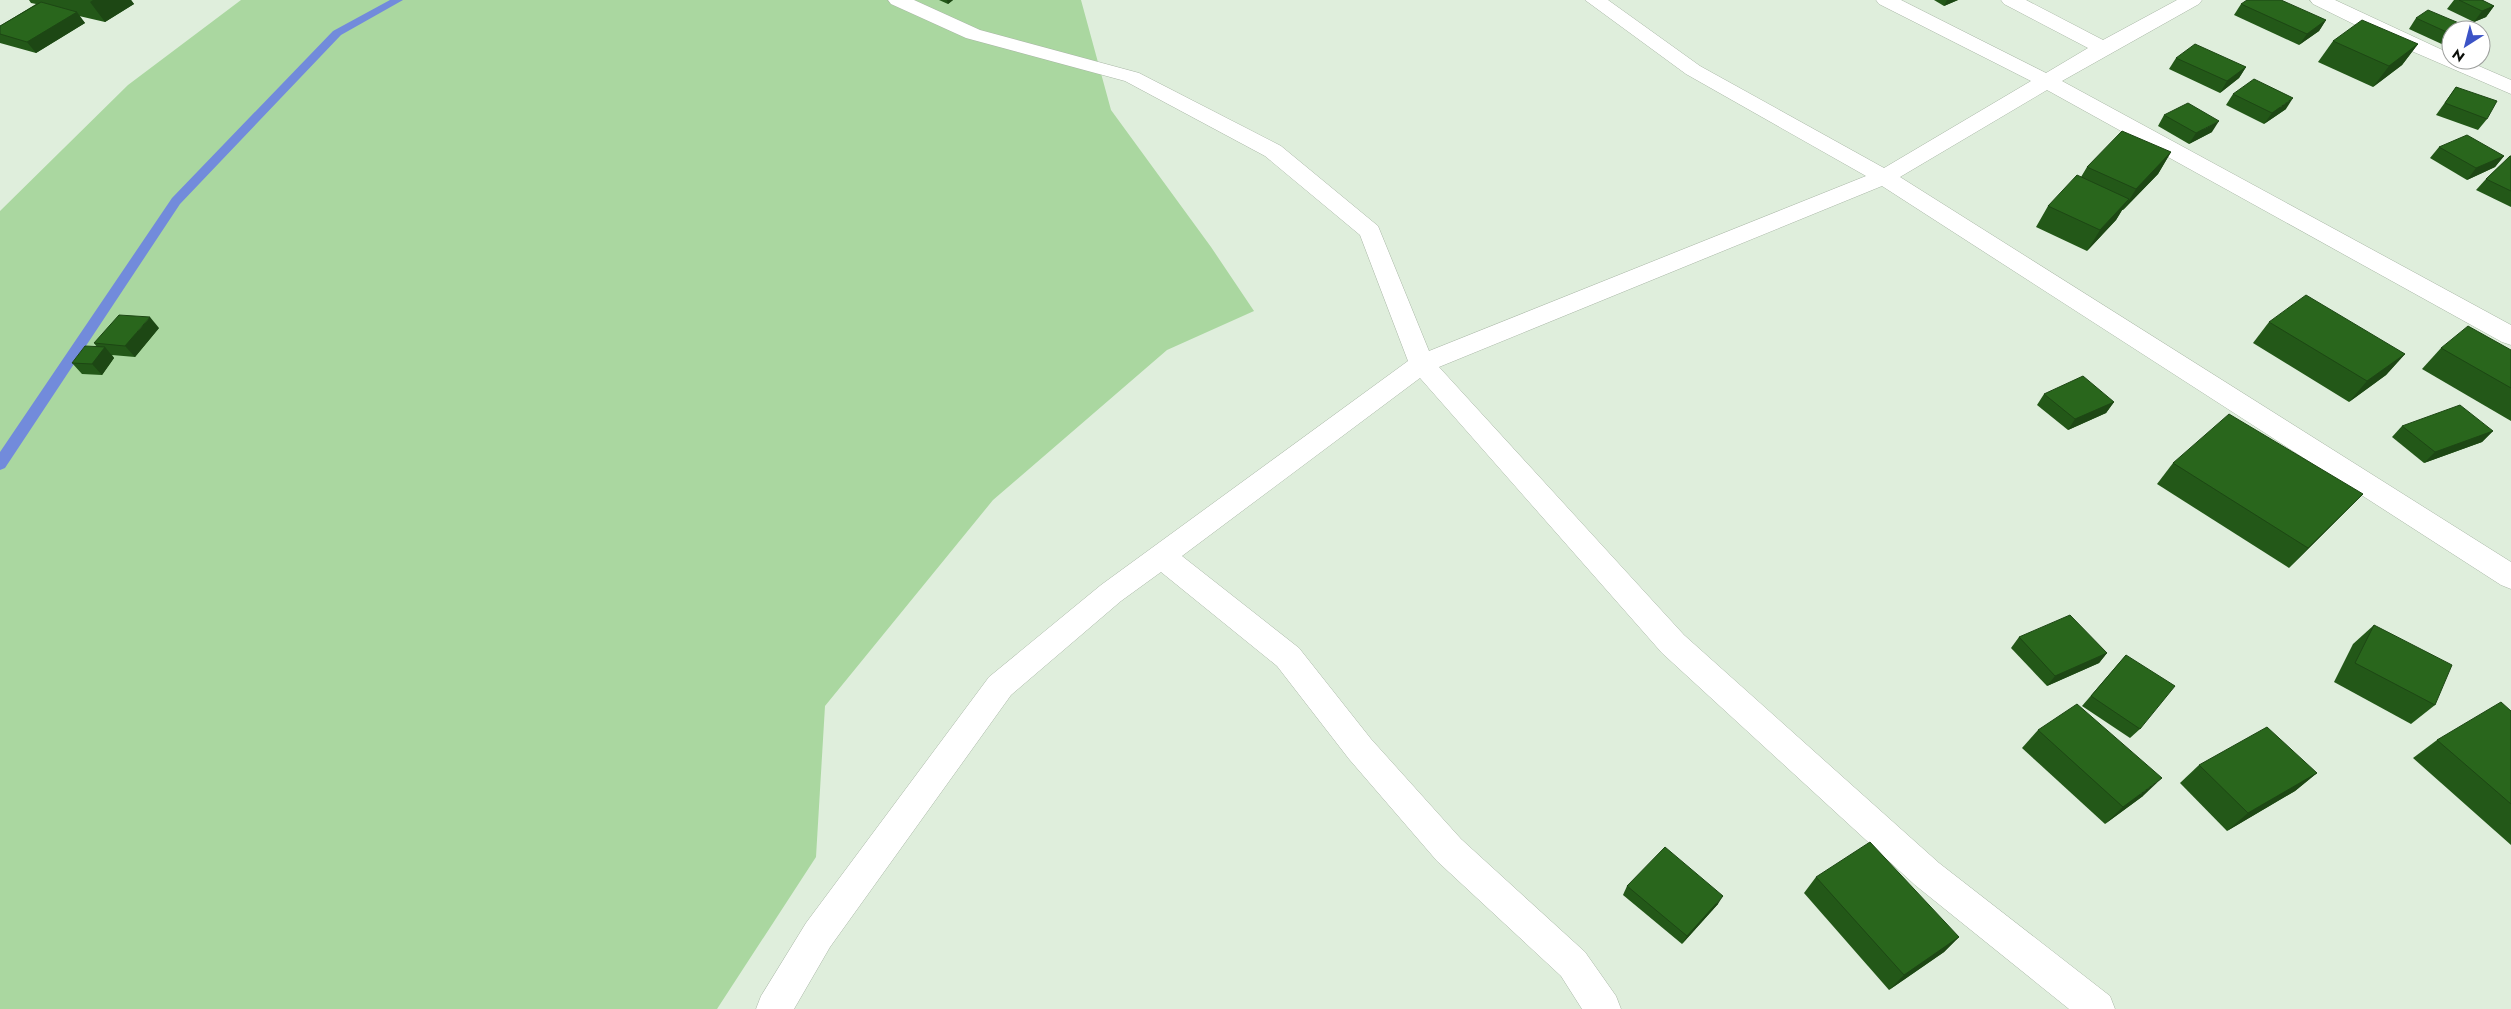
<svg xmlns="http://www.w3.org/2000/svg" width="2511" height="1009" viewBox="0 0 2511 1009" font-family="Jost,sans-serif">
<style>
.green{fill:#aad7a0}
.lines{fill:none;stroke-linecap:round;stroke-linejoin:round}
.stream{fill:#728bdb;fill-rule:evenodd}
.minor-casing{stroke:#a8b6a5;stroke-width:1}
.minor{fill:#fff;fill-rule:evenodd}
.wall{fill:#235818}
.shaded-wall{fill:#1d4714}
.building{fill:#29661c;stroke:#1d4714}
</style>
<rect width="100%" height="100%" fill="#dfeedc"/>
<polygon class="green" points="241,0 1081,0 1111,110 1211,247 1254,311 1167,350 993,500 825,706 816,857 717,1009 0,1009 0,211 128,85"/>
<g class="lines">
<polygon class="stream" points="390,0 403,0 341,35 180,204 5,468 0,470 0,452 172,198 333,31"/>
<g class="minor-casing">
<g id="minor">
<polygon points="888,0 914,0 980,30 1139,73 1281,146 1378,226 1429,351 1866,176 1686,74 1585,0 1608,0 1700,66 1884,168 2031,81 1879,4 1876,0 1901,0 2046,73 2088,48 2004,4 2001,0 2026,0 2103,40 2177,0 2202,0 2199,4 2062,81 2511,325 2511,345 2502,342 2047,90 1900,177 2511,562 2511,589 2501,585 1882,186 1439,367 1684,635 1939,863 2110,996 2115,1009 2069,1009 1915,885 1662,653 1420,378 1182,556 1299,648 1371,739 1461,839 1585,952 1616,996 1621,1009 1582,1009 1561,976 1437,861 1349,759 1277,666 1161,572 1121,601 1011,695 830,947 794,1009 756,1009 761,996 806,923 989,677 1101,585 1408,361 1360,235 1265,156 1125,81 966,38 891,4"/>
<polygon points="2310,0 2335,0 2451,54 2451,60 2465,60 2511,80 2511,94 2386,40 2313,4"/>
</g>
</g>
<use href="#minor" class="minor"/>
</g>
<g class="wall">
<polygon points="29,0 131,0 134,4 105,22 79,16 85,23 36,53 0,43 0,26 36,4 31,3"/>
<polygon points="939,0 953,0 948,4"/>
<polygon points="1934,0 1958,0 1944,6"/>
<polygon points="2454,0 2482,0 2494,6 2486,17 2474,22 2447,9"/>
<polygon points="2241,4 2326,20 2319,31 2299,45 2234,15"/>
<polygon points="2416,18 2451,30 2451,42 2446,46 2409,29"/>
<polygon points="2333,41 2418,44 2402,65 2373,87 2318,62"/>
<polygon points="2176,58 2246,67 2239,78 2220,93 2169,69"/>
<polygon points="2456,87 2487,119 2478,130 2436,115"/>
<polygon points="2233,94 2286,109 2264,124 2226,105"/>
<polygon points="2164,115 2212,132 2189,144 2158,126"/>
<polygon points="2439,147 2504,156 2495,167 2467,180 2430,158"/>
<polygon points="2171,152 2158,174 2123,210 2122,210 2116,220 2087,251 2036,227 2048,206 2081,177 2087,167"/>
<polygon points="2511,156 2511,207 2476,190 2486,179"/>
<polygon points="2269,322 2405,354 2386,375 2349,402 2253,343"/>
<polygon points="159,328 135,357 112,355 114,358 102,375 82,374 72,363 97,347 94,343"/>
<polygon points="2441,348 2511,350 2511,421 2422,369"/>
<polygon points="2044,394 2114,402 2106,413 2068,430 2037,405"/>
<polygon points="2402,426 2493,431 2482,442 2424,463 2392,437"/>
<polygon points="2173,463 2363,494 2289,568 2157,484"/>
<polygon points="2374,625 2435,705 2411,724 2334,682 2353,644"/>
<polygon points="2019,637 2107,653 2099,663 2047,686 2011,648"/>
<polygon points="2126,655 2140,729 2130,738 2082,706"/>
<polygon points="2511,711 2511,845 2413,758 2437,740"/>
<polygon points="2038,730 2143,796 2105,824 2022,748"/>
<polygon points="2199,765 2317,773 2295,791 2227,831 2180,783"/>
<polygon points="1816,877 1959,937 1944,952 1889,990 1804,893"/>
<polygon points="1627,886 1718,904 1682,944 1623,895"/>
</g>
<g class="shaded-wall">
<polygon points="93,0 131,0 134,4 105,22 90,2"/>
<polygon points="947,0 953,0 948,4"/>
<polygon points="1947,0 1958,0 1944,6"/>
<polygon points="2494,6 2486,17 2474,22 2482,11"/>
<polygon points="77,12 85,23 36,53 27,42"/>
<polygon points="2326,20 2319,31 2299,45 2307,34"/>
<polygon points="2418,44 2402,65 2373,87 2389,66"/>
<polygon points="2246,67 2239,78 2220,93 2227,81"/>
<polygon points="2293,98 2286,109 2264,124 2272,113"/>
<polygon points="2219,121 2212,132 2189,144 2196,133"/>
<polygon points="2171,152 2158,174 2123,210 2136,189"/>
<polygon points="2504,156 2495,167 2467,180 2476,168"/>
<polygon points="2129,199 2116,220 2087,251 2100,230"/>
<polygon points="150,317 159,328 135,357 125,346"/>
<polygon points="105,347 114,358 102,375 92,364"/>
<polygon points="2405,354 2386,375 2349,402 2367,381"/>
<polygon points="2114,402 2106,413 2068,430 2075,419"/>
<polygon points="2493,431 2482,442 2424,463 2435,452"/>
<polygon points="2363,494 2289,568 2308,548"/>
<polygon points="2107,653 2099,663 2047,686 2055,676"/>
<polygon points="2317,773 2295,791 2227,831 2248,813"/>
<polygon points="2162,778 2143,796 2105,824 2123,807"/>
<polygon points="1723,896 1718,904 1682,944 1687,936"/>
<polygon points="1959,937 1944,952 1889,990 1904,975"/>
</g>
<g class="building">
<polygon points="2247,0 2281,0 2326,20 2307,34 2241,4"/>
<polygon points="2459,0 2482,0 2494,6 2482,11"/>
<polygon points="41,2 77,12 27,42 0,34 0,26"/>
<polygon points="2428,10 2466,26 2461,30 2451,30 2451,34 2416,18"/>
<polygon points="2362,20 2418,44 2389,66 2333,41"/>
<polygon points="2195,44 2246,67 2227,81 2176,58"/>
<polygon points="2254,79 2293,98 2272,113 2233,94"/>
<polygon points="2456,87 2497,101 2487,119 2445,103"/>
<polygon points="2188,103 2219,121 2196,133 2164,115"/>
<polygon points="2122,131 2171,152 2136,189 2087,167"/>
<polygon points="2467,135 2504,156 2476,168 2439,147"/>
<polygon points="2510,156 2511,156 2511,191 2486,179"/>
<polygon points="2077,175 2129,199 2100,230 2048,206"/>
<polygon points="2306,295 2405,354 2367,381 2269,322"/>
<polygon points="119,315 150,317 125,346 94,343"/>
<polygon points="2468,326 2511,350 2511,388 2441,348"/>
<polygon points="85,346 105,347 92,364 72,363"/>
<polygon points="2083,376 2114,402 2075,419 2044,394"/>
<polygon points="2460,405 2493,431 2435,452 2402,426"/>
<polygon points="2229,414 2363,494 2308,548 2173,463"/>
<polygon points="2070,615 2107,653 2055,676 2019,637"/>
<polygon points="2374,625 2452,665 2435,705 2355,663"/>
<polygon points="2126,655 2175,686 2140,729 2091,696"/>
<polygon points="2501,702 2511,711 2511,804 2437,740"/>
<polygon points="2077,704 2162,778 2123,807 2038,730"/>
<polygon points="2267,727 2317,773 2248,813 2199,765"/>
<polygon points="1870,842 1959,937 1904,975 1816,877"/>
<polygon points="1665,847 1723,896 1687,936 1627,886"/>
</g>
<g transform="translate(2466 45) rotate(216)"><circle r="24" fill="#ffffff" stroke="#9d9f9d"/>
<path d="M0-4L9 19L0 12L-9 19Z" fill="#3b53c6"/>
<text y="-8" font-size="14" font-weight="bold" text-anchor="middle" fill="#0b0f0a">N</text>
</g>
</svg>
